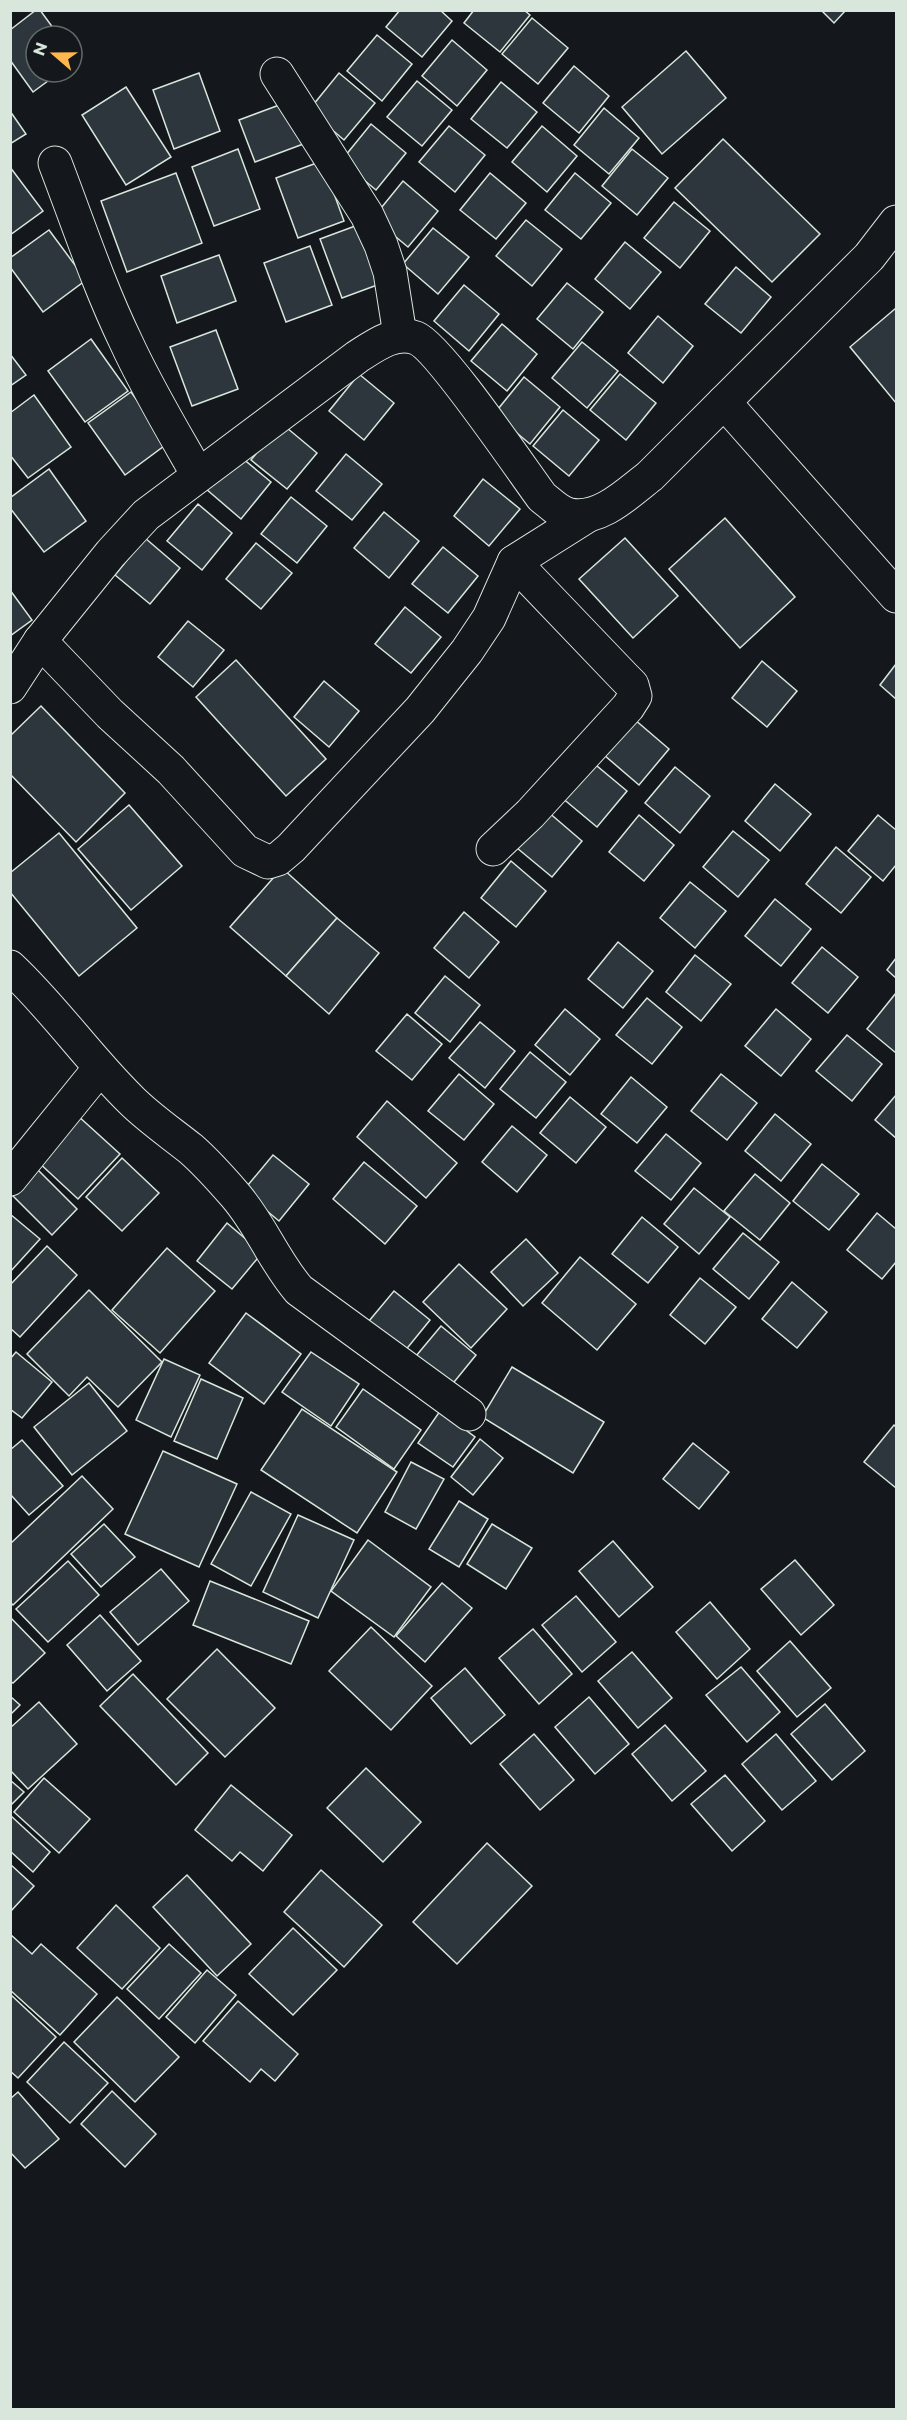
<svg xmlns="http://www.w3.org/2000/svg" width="907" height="2420" viewBox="0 0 907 2420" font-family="Montserrat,sans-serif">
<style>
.building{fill:#2c363c;stroke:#d8e6dc;stroke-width:1.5}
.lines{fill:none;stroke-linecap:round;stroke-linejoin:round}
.street-casing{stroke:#d8e6dc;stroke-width:35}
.street{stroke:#14181c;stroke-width:33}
</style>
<rect width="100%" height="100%" fill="#14181c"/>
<g class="building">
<polygon points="36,10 40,10 59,36 36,36 36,72 60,72 33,92 10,60 10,30"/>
<polygon points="400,10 440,10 452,21 422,57 386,27"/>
<polygon points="474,10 524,10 530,15 500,52 464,23"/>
<polygon points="821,10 846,10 834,23"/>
<polygon points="532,18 568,48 538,84 502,54"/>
<polygon points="377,35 412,64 382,101 347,71"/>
<polygon points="452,40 487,70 457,106 422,76"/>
<polygon points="686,51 726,98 662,154 622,107"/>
<polygon points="574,66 609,96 579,133 543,103"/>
<polygon points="199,73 220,131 174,149 153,90"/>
<polygon points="339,73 375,103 344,140 309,110"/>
<polygon points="417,81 452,110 422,146 387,117"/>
<polygon points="501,82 537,112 507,148 471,119"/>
<polygon points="126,87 171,157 126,185 82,115"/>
<polygon points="290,101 306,143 255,162 239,120"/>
<polygon points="604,108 639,138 609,174 574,145"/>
<polygon points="10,111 26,134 10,144"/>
<polygon points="371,124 406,153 376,190 341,161"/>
<polygon points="449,126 485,155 455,192 419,162"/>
<polygon points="542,126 577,156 547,192 512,162"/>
<polygon points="723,139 820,234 772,282 675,188"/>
<polygon points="238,149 260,209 214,226 192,167"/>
<polygon points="632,149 668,178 637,215 602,186"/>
<polygon points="322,161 344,221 298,238 276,178"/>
<polygon points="10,167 43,211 10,235"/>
<polygon points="176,173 202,243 127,272 101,201"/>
<polygon points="490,173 526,203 496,239 460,210"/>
<polygon points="575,173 611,203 581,239 545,210"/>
<polygon points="403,181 438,211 408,247 373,218"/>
<polygon points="674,202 710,231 680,268 644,238"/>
<polygon points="526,220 562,249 532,286 496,256"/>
<polygon points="366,222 388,281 342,298 320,239"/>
<polygon points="433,228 469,257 438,294 403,264"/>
<polygon points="49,230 86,280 43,312 10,267 10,258"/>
<polygon points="625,242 661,272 630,309 595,279"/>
<polygon points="310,246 332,305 286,322 264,263"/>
<polygon points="219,255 236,301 177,323 161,276"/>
<polygon points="736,267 771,297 741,333 705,304"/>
<polygon points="567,283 603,312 573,349 537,319"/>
<polygon points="464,285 499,314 469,351 434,321"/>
<polygon points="896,308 896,403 850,347"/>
<polygon points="658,316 693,346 663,383 628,353"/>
<polygon points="502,324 537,354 507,391 471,361"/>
<polygon points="216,330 238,389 192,406 170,347"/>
<polygon points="91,339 128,391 85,422 48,371"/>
<polygon points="582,342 618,371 587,408 552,378"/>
<polygon points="10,354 26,375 10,386"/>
<polygon points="359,374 394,403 364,440 329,411"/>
<polygon points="620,374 656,403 626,440 590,410"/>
<polygon points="524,377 560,407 530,444 494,414"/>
<polygon points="131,392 168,443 125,475 88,423"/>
<polygon points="34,395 71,447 28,478 10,455 10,413"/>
<polygon points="563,410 599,440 569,476 533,446"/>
<polygon points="281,423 317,453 287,489 251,460"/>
<polygon points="236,453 271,482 241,519 206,489"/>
<polygon points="346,454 382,484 352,520 316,491"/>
<polygon points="49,469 86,521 44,552 10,508 10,498"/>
<polygon points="483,479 520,509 489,546 454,516"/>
<polygon points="291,497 327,526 297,563 261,534"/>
<polygon points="198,504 232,533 202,570 167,541"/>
<polygon points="384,512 419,541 389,578 354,548"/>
<polygon points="725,518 795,597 740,648 669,569"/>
<polygon points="145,538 180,568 150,604 115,575"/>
<polygon points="625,538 678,596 633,638 579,579"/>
<polygon points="256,543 292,573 261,609 226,579"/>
<polygon points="443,547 478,576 448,613 412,584"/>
<polygon points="10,590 32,620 10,636"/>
<polygon points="405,607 441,637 411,673 375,644"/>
<polygon points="188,621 224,650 193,687 158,657"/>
<polygon points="236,660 326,759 286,796 196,697"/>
<polygon points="762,661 797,691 767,727 732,698"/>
<polygon points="896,664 896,699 880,685"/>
<polygon points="324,681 359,711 329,747 294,717"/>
<polygon points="41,706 125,793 76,842 10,774 10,736"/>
<polygon points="634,719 669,749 639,785 604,755"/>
<polygon points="591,761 627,791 597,827 561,797"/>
<polygon points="675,767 710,796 680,833 645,803"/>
<polygon points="775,784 811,814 780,851 745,821"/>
<polygon points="129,805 182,866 131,910 78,849"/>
<polygon points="547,811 582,841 552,877 517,848"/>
<polygon points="639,815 674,845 644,881 609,852"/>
<polygon points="878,815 896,830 896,865 883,881 848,851"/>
<polygon points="733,831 769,860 738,897 703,867"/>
<polygon points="59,833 137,928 79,976 10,892 10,873"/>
<polygon points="836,847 871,877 841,913 806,884"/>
<polygon points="511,861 546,891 516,927 481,898"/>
<polygon points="282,868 337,918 286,976 230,927"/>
<polygon points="690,882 726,911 695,948 660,918"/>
<polygon points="775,899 811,929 781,966 745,936"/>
<polygon points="464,912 499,942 469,978 434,948"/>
<polygon points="337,918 379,953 329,1014 286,976"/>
<polygon points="618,942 653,971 623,1008 588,979"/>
<polygon points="822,947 858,977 828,1013 792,983"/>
<polygon points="695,955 731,984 701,1021 666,992"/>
<polygon points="896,958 896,978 887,970"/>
<polygon points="445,976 480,1005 450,1042 415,1013"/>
<polygon points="896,993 896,1053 867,1029"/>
<polygon points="647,998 682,1027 652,1064 616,1035"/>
<polygon points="565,1009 600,1039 570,1075 535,1045"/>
<polygon points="776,1009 811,1039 781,1076 745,1046"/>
<polygon points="407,1014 442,1044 412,1080 376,1051"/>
<polygon points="480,1022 515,1051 485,1088 449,1058"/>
<polygon points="847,1035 882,1064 852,1101 816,1071"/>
<polygon points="530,1052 566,1082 536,1118 500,1089"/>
<polygon points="459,1074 494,1104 464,1140 428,1111"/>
<polygon points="721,1074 757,1103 727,1140 691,1111"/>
<polygon points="631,1077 667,1107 637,1143 601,1114"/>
<polygon points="896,1095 896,1138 875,1120"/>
<polygon points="570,1097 606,1127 576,1163 540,1133"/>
<polygon points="387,1101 457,1163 426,1198 357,1137"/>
<polygon points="775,1114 811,1144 781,1181 745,1151"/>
<polygon points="77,1115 120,1154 78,1199 36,1160"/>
<polygon points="512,1126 547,1155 517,1192 482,1162"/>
<polygon points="666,1134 701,1163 671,1200 635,1171"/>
<polygon points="273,1155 309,1184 279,1221 243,1191"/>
<polygon points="122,1158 159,1193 122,1231 86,1197"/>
<polygon points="364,1162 417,1206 385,1244 333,1199"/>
<polygon points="822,1164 859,1194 829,1230 793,1201"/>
<polygon points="34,1166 77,1209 52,1235 10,1193"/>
<polygon points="755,1174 790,1203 760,1240 724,1211"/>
<polygon points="694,1188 730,1217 699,1254 664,1224"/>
<polygon points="877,1213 896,1229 896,1262 882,1279 847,1250"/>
<polygon points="10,1214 40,1239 10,1272"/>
<polygon points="642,1217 678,1247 648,1283 612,1254"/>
<polygon points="227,1223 262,1253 232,1289 197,1261"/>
<polygon points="743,1233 779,1262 749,1299 713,1269"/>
<polygon points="526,1239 558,1273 523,1306 491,1272"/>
<polygon points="47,1246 77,1275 20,1337 10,1328 10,1285"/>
<polygon points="167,1248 215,1291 160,1353 112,1310"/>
<polygon points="580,1257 636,1304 597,1350 542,1303"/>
<polygon points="459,1264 507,1309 471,1348 423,1302"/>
<polygon points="700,1278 736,1307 705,1344 670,1315"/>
<polygon points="792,1282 827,1312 797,1348 762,1319"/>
<polygon points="89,1290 162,1362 118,1407 87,1377 69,1396 27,1354"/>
<polygon points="394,1291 430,1320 400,1357 364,1327"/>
<polygon points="246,1313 301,1354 264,1404 209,1363"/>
<polygon points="441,1326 476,1355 446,1392 411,1362"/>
<polygon points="16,1352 52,1382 22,1418 10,1409 10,1359"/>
<polygon points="311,1352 359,1384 331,1426 282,1392"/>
<polygon points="164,1359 200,1375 171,1437 136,1420"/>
<polygon points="512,1367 604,1422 573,1473 482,1417"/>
<polygon points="201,1379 243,1398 217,1459 174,1441"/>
<polygon points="89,1383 127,1431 72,1475 34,1427"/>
<polygon points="363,1389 421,1430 394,1469 336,1427"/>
<polygon points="302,1409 397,1472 357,1533 261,1470"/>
<polygon points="440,1411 475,1437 453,1467 418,1443"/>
<polygon points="894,1425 896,1427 896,1488 864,1462"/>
<polygon points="480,1439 503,1458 473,1495 451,1477"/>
<polygon points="22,1440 63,1486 29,1515 10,1494 10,1450"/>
<polygon points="693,1443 729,1472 699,1509 663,1479"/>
<polygon points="163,1451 237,1484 199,1567 125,1534"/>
<polygon points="411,1462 444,1479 416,1529 385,1512"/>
<polygon points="82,1476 113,1509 13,1605 10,1602 10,1544"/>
<polygon points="251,1492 291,1514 251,1586 211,1564"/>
<polygon points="459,1501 488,1519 459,1567 429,1549"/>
<polygon points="298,1515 354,1540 318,1618 263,1592"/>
<polygon points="104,1524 135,1557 101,1587 71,1554"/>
<polygon points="492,1524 532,1548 506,1589 467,1564"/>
<polygon points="368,1540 431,1587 394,1637 331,1591"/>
<polygon points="613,1541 653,1587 619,1617 579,1571"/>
<polygon points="795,1560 834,1605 801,1635 761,1589"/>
<polygon points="68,1561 99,1595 48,1642 16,1609"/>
<polygon points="161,1569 189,1601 138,1645 110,1612"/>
<polygon points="210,1581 309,1621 291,1664 193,1625"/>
<polygon points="442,1583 472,1608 425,1662 396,1636"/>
<polygon points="576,1596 616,1642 582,1672 542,1625"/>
<polygon points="710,1602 750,1649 717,1679 676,1632"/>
<polygon points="100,1615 141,1661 107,1691 67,1645"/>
<polygon points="10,1617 45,1653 13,1683 10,1681"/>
<polygon points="371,1627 432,1686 391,1730 329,1671"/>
<polygon points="533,1629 572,1674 539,1704 499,1658"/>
<polygon points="790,1641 831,1688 797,1717 757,1671"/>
<polygon points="217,1649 275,1708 225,1757 167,1699"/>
<polygon points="632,1652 672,1698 638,1728 598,1681"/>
<polygon points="741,1667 780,1712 747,1742 706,1695"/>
<polygon points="465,1668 505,1715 471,1744 431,1698"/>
<polygon points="133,1674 208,1753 176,1785 100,1706"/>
<polygon points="10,1696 20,1705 10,1715"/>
<polygon points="589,1697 629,1744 595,1774 555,1727"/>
<polygon points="39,1702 77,1744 28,1789 10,1770 10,1728"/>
<polygon points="825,1704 865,1751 832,1780 791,1734"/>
<polygon points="665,1725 706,1771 672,1801 632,1754"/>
<polygon points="534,1734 574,1780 540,1810 500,1764"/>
<polygon points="776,1734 816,1781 782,1810 742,1764"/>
<polygon points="366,1768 421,1822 383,1862 327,1808"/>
<polygon points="725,1775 765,1821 732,1851 691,1804"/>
<polygon points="44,1778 90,1819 59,1853 14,1812"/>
<polygon points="10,1780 24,1792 10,1806"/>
<polygon points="231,1785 292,1835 263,1871 240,1852 232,1861 195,1830"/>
<polygon points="10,1815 50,1852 33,1872 10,1851"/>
<polygon points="487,1843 532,1886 457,1964 413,1922"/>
<polygon points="10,1864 34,1886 10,1912"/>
<polygon points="321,1870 382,1925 344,1967 284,1912"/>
<polygon points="187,1875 251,1944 217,1976 153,1907"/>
<polygon points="116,1905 160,1948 122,1989 77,1948"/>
<polygon points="293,1928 337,1970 293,2015 249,1974"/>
<polygon points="10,1934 32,1954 41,1944 97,1994 60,2035 10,1990"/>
<polygon points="169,1944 201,1973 159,2019 127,1989"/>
<polygon points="207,1970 236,1995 195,2043 166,2017"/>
<polygon points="10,1994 56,2037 18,2078 10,2071"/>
<polygon points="117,1997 179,2057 135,2102 74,2042"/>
<polygon points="238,2001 298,2054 275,2081 261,2069 250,2082 203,2041"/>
<polygon points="64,2042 108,2083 70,2123 27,2082"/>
<polygon points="112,2091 156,2134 125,2167 81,2124"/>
<polygon points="18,2092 59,2139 25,2168 10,2152 10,2099"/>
</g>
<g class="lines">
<g class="street-casing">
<g id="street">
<polyline points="277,74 367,215 381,245 390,272 400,335"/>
<path d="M 55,163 C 78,223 98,284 126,342 C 147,388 173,431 198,475"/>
<polyline points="724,402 896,596"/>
<polyline points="40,641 110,714 171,770 245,851 268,862 278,859 291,848 420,710 467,651 489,618 514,562 587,516"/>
<path d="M 10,687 L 40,641 L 111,553 L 146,515 L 357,357 C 374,346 395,330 416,338 C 439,347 522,470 542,497 C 550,503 559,513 570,515 C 600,521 628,493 650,476 L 869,257 L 896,222"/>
<polyline points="493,849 530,814 628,707 635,696 632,685 625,678 514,562"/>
<path d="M 10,967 C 54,1008 88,1058 131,1100 C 149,1118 171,1133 191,1149 C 207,1163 222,1180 235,1195 C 261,1225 274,1261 299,1290 L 469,1414"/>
<polyline points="10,1179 100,1068"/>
</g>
</g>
<use href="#street" class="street"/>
</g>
<rect width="907" height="2420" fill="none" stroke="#d8e6dc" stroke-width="24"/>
<g transform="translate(54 54) rotate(290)"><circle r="28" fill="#14181c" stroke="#626a69" stroke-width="1.5"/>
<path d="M0-4.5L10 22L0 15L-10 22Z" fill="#ffb74d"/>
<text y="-9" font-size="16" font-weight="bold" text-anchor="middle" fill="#d8e6dc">N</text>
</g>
</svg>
